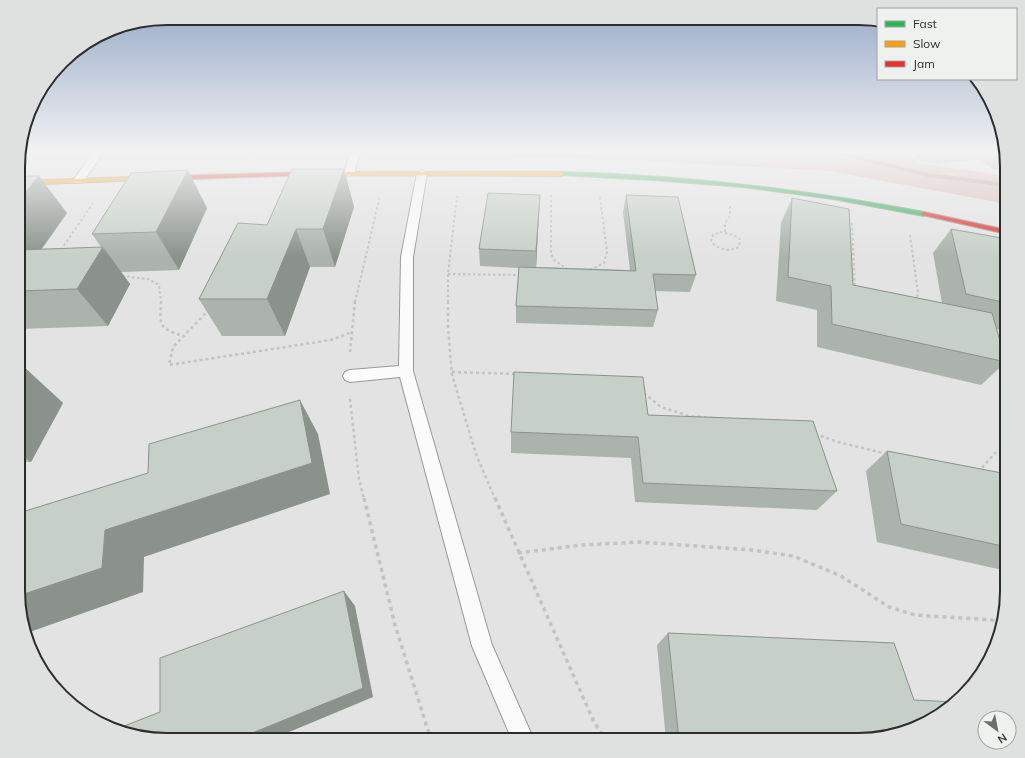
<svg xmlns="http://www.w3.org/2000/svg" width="1025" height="758" viewBox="0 0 1025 758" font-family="Mulish,sans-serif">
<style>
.forest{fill:#d9bcba}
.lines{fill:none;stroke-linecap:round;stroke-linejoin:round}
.stream{fill:#bf9b99;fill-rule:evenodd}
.lane-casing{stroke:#999;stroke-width:2}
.fast-casing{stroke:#999;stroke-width:2}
.slow-casing{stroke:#999;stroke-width:2}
.jam-casing{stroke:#999;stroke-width:2}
.path-far2{stroke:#c2c3c2;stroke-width:2;stroke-dasharray:2.5 2.5;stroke-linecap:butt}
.path-far1{stroke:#c2c3c2;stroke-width:2.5;stroke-dasharray:3 3;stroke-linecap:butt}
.path{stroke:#c2c3c2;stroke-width:3.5;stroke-dasharray:4 4;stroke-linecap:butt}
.lane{fill:#fbfbfb;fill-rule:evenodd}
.fast{fill:#30b455;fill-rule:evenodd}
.slow{fill:#ff9f0a;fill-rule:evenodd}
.jam{fill:#e5322d;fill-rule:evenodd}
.wall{fill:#abb3ac}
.shaded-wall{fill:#8b928c}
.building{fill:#c7d0c8;stroke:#8b928c}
.rim{fill:none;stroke:#2c2d2d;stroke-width:2}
</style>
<rect width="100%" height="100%" fill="#e2e3e2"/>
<polygon class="forest" points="512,151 904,151 919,163 1007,176 1007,204 830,171 666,162 567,158 512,158"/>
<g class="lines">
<polygon class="stream" points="827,151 838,151 928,173 1007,183 1007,187 928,177 828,152"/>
<g class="lane-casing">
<g id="lane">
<polygon points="351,151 361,151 354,173 349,176 344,173"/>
<polygon points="97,152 102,155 82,183 74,183 73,181 74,179 93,153"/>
<polygon points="422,170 427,173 413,257 413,371 492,645 534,740 512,740 472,646 400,377 350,382 345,380 343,376 345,372 350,370 399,366 401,257 417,173"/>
</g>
</g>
<g class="fast-casing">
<path id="fast" d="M 561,172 C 684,175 803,189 924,212 L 927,214 L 924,216 L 833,199 L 743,187 L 653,180 L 559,175 L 558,174 Z"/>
</g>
<g class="slow-casing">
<g id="slow">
<polygon points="309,172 561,172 564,174 561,176 307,175 307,173"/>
<polygon points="162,176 165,178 164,179 19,185 19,181"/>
</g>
</g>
<g class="jam-casing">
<g id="jam">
<polygon points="309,172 311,173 311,175 162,180 159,178 162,176"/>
<polygon points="924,212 1007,230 1007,234 922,215 921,214"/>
</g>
</g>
<g class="path-far2">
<polyline points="551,195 551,254 555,261 569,270"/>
<polyline points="852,223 855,288"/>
<path d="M 720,232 L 734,235 L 740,239 L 739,247 C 729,252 718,250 711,241 L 713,235 Z"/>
<polyline points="725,232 725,223 730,216 730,206"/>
<polyline points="910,235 918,293 916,301"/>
<polyline points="61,250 93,203"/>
<polyline points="590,270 604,263 607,252 600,197"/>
<polyline points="448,274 521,275"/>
<polyline points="122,276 148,279 159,285 161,302"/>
<polyline points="355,302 380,196"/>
<polyline points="448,302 448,274 457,196"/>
</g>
<g class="path-far1">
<path d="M 161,301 C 160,326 158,328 183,336"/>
<polyline points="448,301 448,327 452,375 476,454 495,499"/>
<polyline points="208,308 204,315 173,347 169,365 331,340 352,332"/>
<polyline points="350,352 355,301"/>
<polyline points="452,372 517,374"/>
<polyline points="644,393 661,407 689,416 716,418"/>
<polyline points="350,399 359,479 364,499"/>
<polyline points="815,434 838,442 887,454"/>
<polyline points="978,472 997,451 1007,450"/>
</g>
<g class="path">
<polyline points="364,498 395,625 431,740"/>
<polyline points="495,498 594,722 606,740"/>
<polyline points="518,553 582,545 640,542 752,550 793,556 841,576 889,607 915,615 992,620 1001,624"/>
</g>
<use href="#lane" class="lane"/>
<use href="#fast" class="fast"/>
<use href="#slow" class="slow"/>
<use href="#jam" class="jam"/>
</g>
<g class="wall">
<polygon points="909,151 1003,151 1007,166 1007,169 994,170 980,160 937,163 922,162"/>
<polygon points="344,169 354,207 335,267 310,267 285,336 222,336 199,299 267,225"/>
<polygon points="19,176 67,213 42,249 101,247 92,234 207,208 179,270 121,272 130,284 108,326 19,329"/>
<polygon points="540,195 536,267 630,270 623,212 626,195 696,275 690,292 655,291 658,310 653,327 516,323 516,306 519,268 480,266 479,249"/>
<polygon points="792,198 853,285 942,303 933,253 951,229 1007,239 1007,332 997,329 1006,362 981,385 817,347 817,310 776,301 781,223"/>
<polygon points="19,367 24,367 63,403 31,462 19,462"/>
<polygon points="648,415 837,491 817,510 635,502 631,458 511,453 511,432"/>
<polygon points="887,451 1007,474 1007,571 877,542 866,471"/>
<polygon points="668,633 914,700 858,740 666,740 657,645"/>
</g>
<g class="shaded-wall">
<polygon points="344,169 354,207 335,267 323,229"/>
<polygon points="188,170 207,208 179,270 156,232"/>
<polygon points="39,176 67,213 19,280 19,200"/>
<polygon points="540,195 539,212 536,268 536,251"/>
<polygon points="296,229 310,267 285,336 267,299"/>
<polygon points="103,247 130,284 108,326 77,289"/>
<polygon points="24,367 63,403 31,462 19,453 19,375"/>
<polygon points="300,400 318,434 330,494 144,557 143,592 27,633 18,601 18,596 105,530"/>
<polygon points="344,591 355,606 373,697 270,740 235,740"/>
</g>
<g class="building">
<polygon points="292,169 344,169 323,229 296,229 267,299 199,299 238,223 267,225"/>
<polygon points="188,170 156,232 92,234 131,173"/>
<polygon points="19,176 39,176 19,200"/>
<polygon points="488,193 540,195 536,251 479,249"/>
<polygon points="626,195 678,197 696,275 653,274 658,310 516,306 519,267 636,271"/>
<polygon points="792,198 849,209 853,285 992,313 1006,362 832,324 831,286 788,277"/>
<polygon points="951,229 1007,239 1007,303 966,294"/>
<polygon points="103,247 77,289 19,291 19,250"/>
<polygon points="19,367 24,367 19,375"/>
<polygon points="514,372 643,377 648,415 813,421 837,491 643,483 638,437 511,432"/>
<polygon points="300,400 312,463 105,530 102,568 18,596 19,513 148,473 149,444"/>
<polygon points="887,451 1007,474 1007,547 901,524"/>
<polygon points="344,591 363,688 235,740 157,740 114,730 160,712 160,658"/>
<polygon points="668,633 894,643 914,700 954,702 924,725 858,740 679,740"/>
</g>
<linearGradient id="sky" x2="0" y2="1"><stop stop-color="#97aac8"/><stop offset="0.59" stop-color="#f2f2f2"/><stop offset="1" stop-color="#f2f2f2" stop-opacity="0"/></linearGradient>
<rect width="1025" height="257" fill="url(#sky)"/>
<path d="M0 0H1025V758H0ZM167 25H858A142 142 0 0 1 1000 167V591A142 142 0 0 1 858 733H167A142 142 0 0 1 25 591V167A142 142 0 0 1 167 25Z" fill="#dee1df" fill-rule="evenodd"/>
<path class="rim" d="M167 25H858A142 142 0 0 1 1000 167V591A142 142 0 0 1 858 733H167A142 142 0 0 1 25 591V167A142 142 0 0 1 167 25Z"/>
<rect x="877" y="8" width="140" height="72" fill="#eef1ee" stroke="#a0a3a1"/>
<rect x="885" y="21" width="20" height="6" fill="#30b455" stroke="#a0a3a1"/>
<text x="913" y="28" font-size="12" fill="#2c2d2d">Fast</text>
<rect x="885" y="41" width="20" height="6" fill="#ff9f0a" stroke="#a0a3a1"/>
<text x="913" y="48" font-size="12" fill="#2c2d2d">Slow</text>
<rect x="885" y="61" width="20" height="6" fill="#e5322d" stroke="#a0a3a1"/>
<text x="913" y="68" font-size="12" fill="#2c2d2d">Jam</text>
<g transform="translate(997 730) rotate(148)"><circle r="19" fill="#eef1ee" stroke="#a0a3a1"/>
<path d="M0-3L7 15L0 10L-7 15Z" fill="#6c6d6c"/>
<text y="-6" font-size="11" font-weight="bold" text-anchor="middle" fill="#2c2d2d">N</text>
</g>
</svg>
